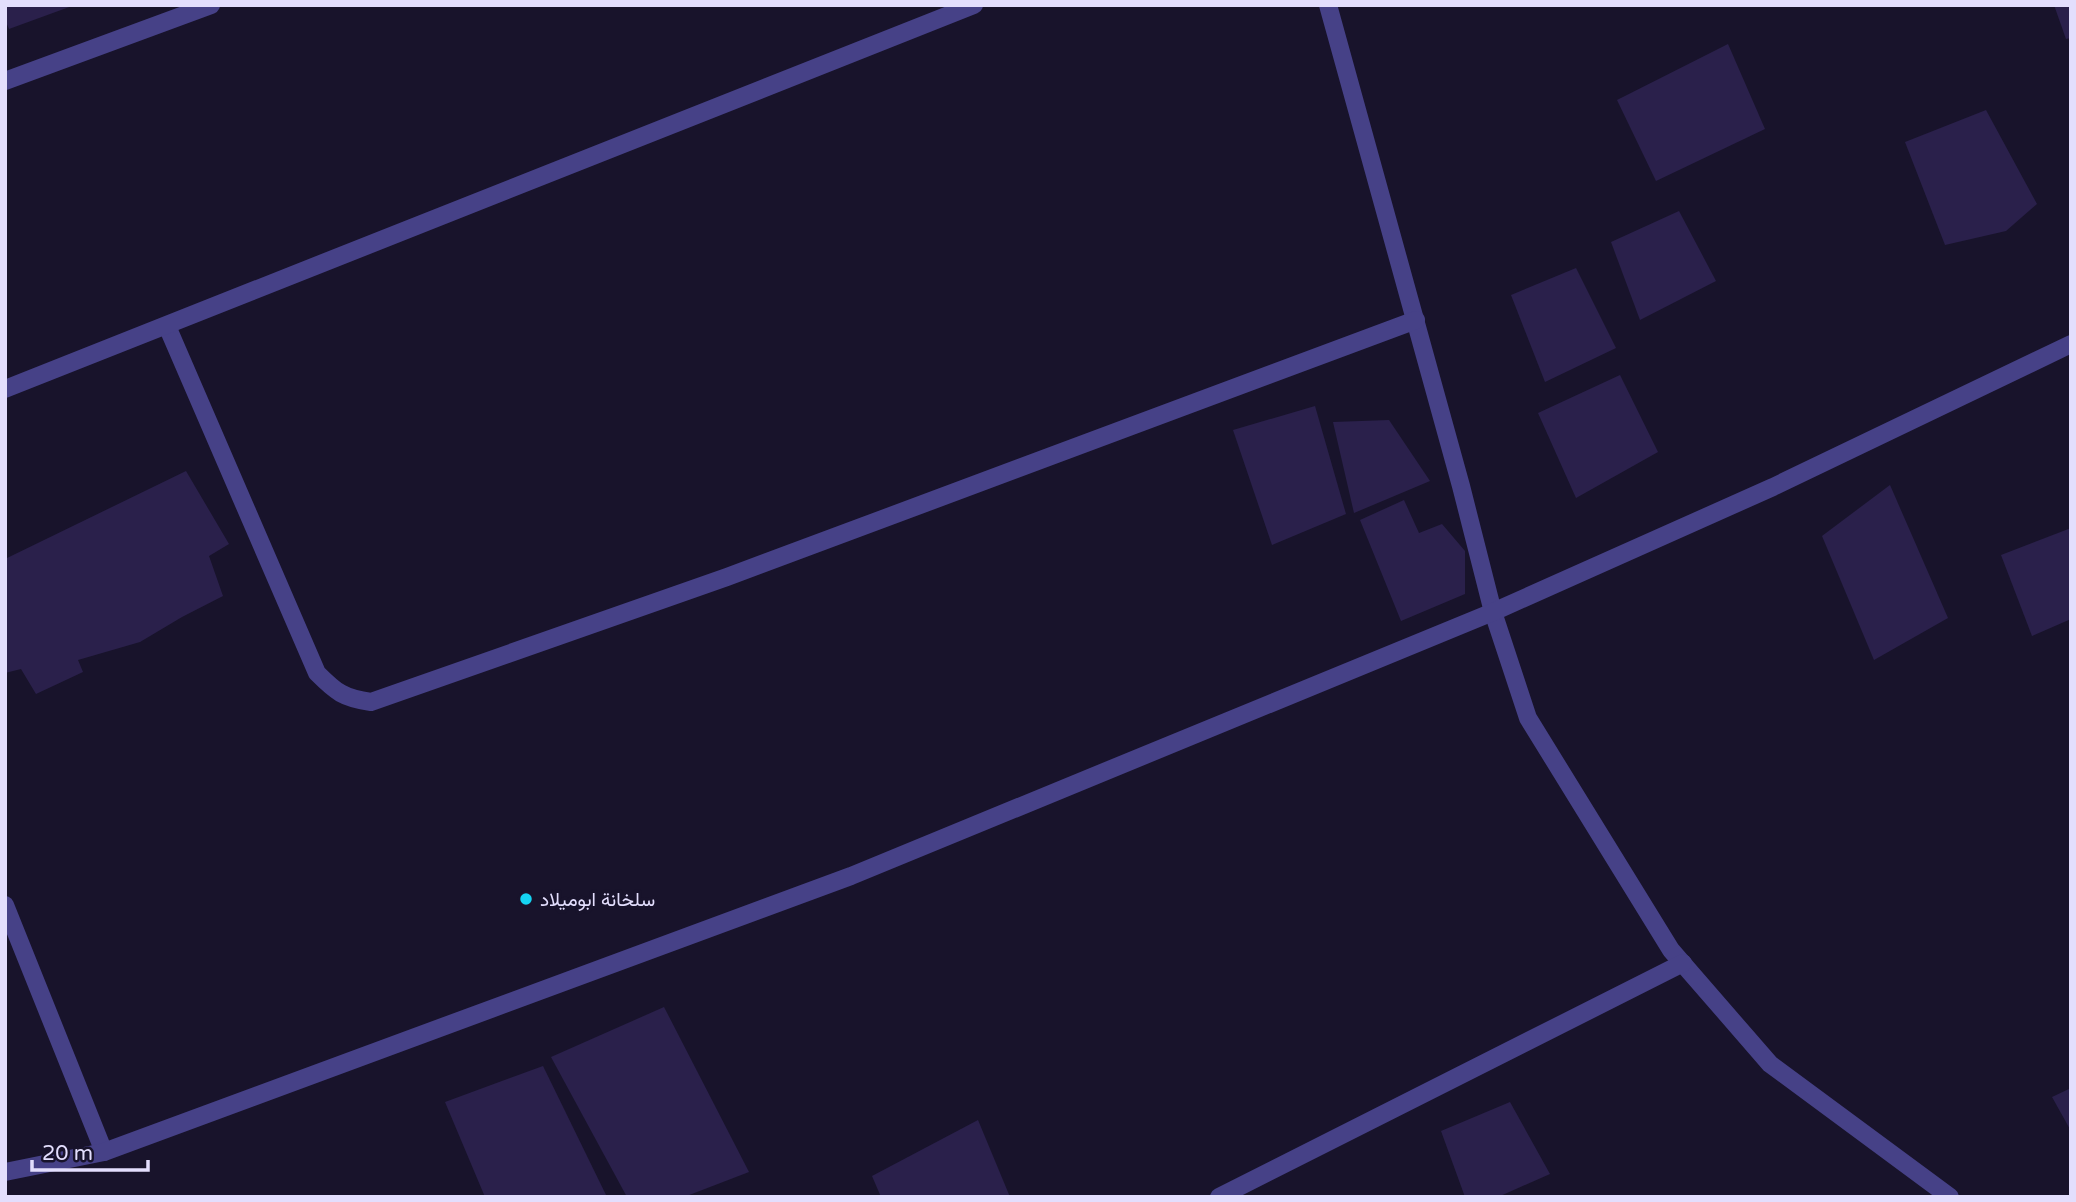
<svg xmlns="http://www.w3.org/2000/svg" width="2076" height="1202" viewBox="0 0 2076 1202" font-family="'Varela Round',Vazirmatn,sans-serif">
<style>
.building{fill:#2a204b}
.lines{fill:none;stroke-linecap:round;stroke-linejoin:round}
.minor{stroke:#464187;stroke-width:18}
.poi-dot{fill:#15d4f2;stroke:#18132b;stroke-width:2.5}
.labels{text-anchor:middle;stroke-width:7;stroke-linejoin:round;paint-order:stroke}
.poi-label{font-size:19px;fill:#e3defd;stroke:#18132b;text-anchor:start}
</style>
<rect width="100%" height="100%" fill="#18132b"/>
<g class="building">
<polygon points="5,5 72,5 72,6 9,29 5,20"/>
<polygon points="2054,5 2071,5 2071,38 2066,39"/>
<polygon points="1728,44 1765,129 1656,181 1617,100"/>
<polygon points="1986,110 2037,204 2006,231 1945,245 1905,142"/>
<polygon points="1679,211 1716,281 1640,320 1611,242"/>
<polygon points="1576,268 1616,348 1545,382 1511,295"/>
<polygon points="1620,375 1658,452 1576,498 1538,413"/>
<polygon points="1315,406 1346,514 1272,545 1233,430"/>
<polygon points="1389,420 1430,481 1354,513 1333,422"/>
<polygon points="186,471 229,544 209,556 223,596 182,617 140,642 78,660 83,672 36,694 21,669 5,673 5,559"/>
<polygon points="1890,485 1948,618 1874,660 1822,536"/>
<polygon points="1404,500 1419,533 1442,524 1465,551 1465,594 1401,621 1360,520"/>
<polygon points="2071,528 2071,619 2032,636 2001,555"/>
<polygon points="664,1007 749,1172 684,1197 627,1197 551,1057"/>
<polygon points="543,1066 607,1197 485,1197 445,1102"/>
<polygon points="2071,1088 2071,1131 2052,1097"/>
<polygon points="1510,1102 1550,1174 1498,1197 1465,1197 1441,1131"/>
<polygon points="978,1120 1010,1197 881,1197 872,1176"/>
</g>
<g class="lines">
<g class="minor">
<polyline points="1328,5 1461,486 1493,612 1528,718 1671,950 1770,1064 1950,1197"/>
<polyline points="5,81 211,5"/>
<path d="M 167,326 L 317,673 C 336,692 343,698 371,702 L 727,577 L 1416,320"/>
<polyline points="5,389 974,5"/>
<polyline points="5,905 104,1152"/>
<polyline points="5,1172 104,1152 851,876 1493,612 1773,487 2071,344"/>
<polyline points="1219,1197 1683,963"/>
</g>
</g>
<circle class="poi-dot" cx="526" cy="899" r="7"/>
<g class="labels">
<g class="poi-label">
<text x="540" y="906">سلخانة ابوميلاد</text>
</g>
</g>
<rect width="2076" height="1202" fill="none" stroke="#e3defd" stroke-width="14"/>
<path d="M32 1160v10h116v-10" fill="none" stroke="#e3defd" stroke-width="3.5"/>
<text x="42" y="1160" font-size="21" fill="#e3defd" stroke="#18132b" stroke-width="5" paint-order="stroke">20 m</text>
</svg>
